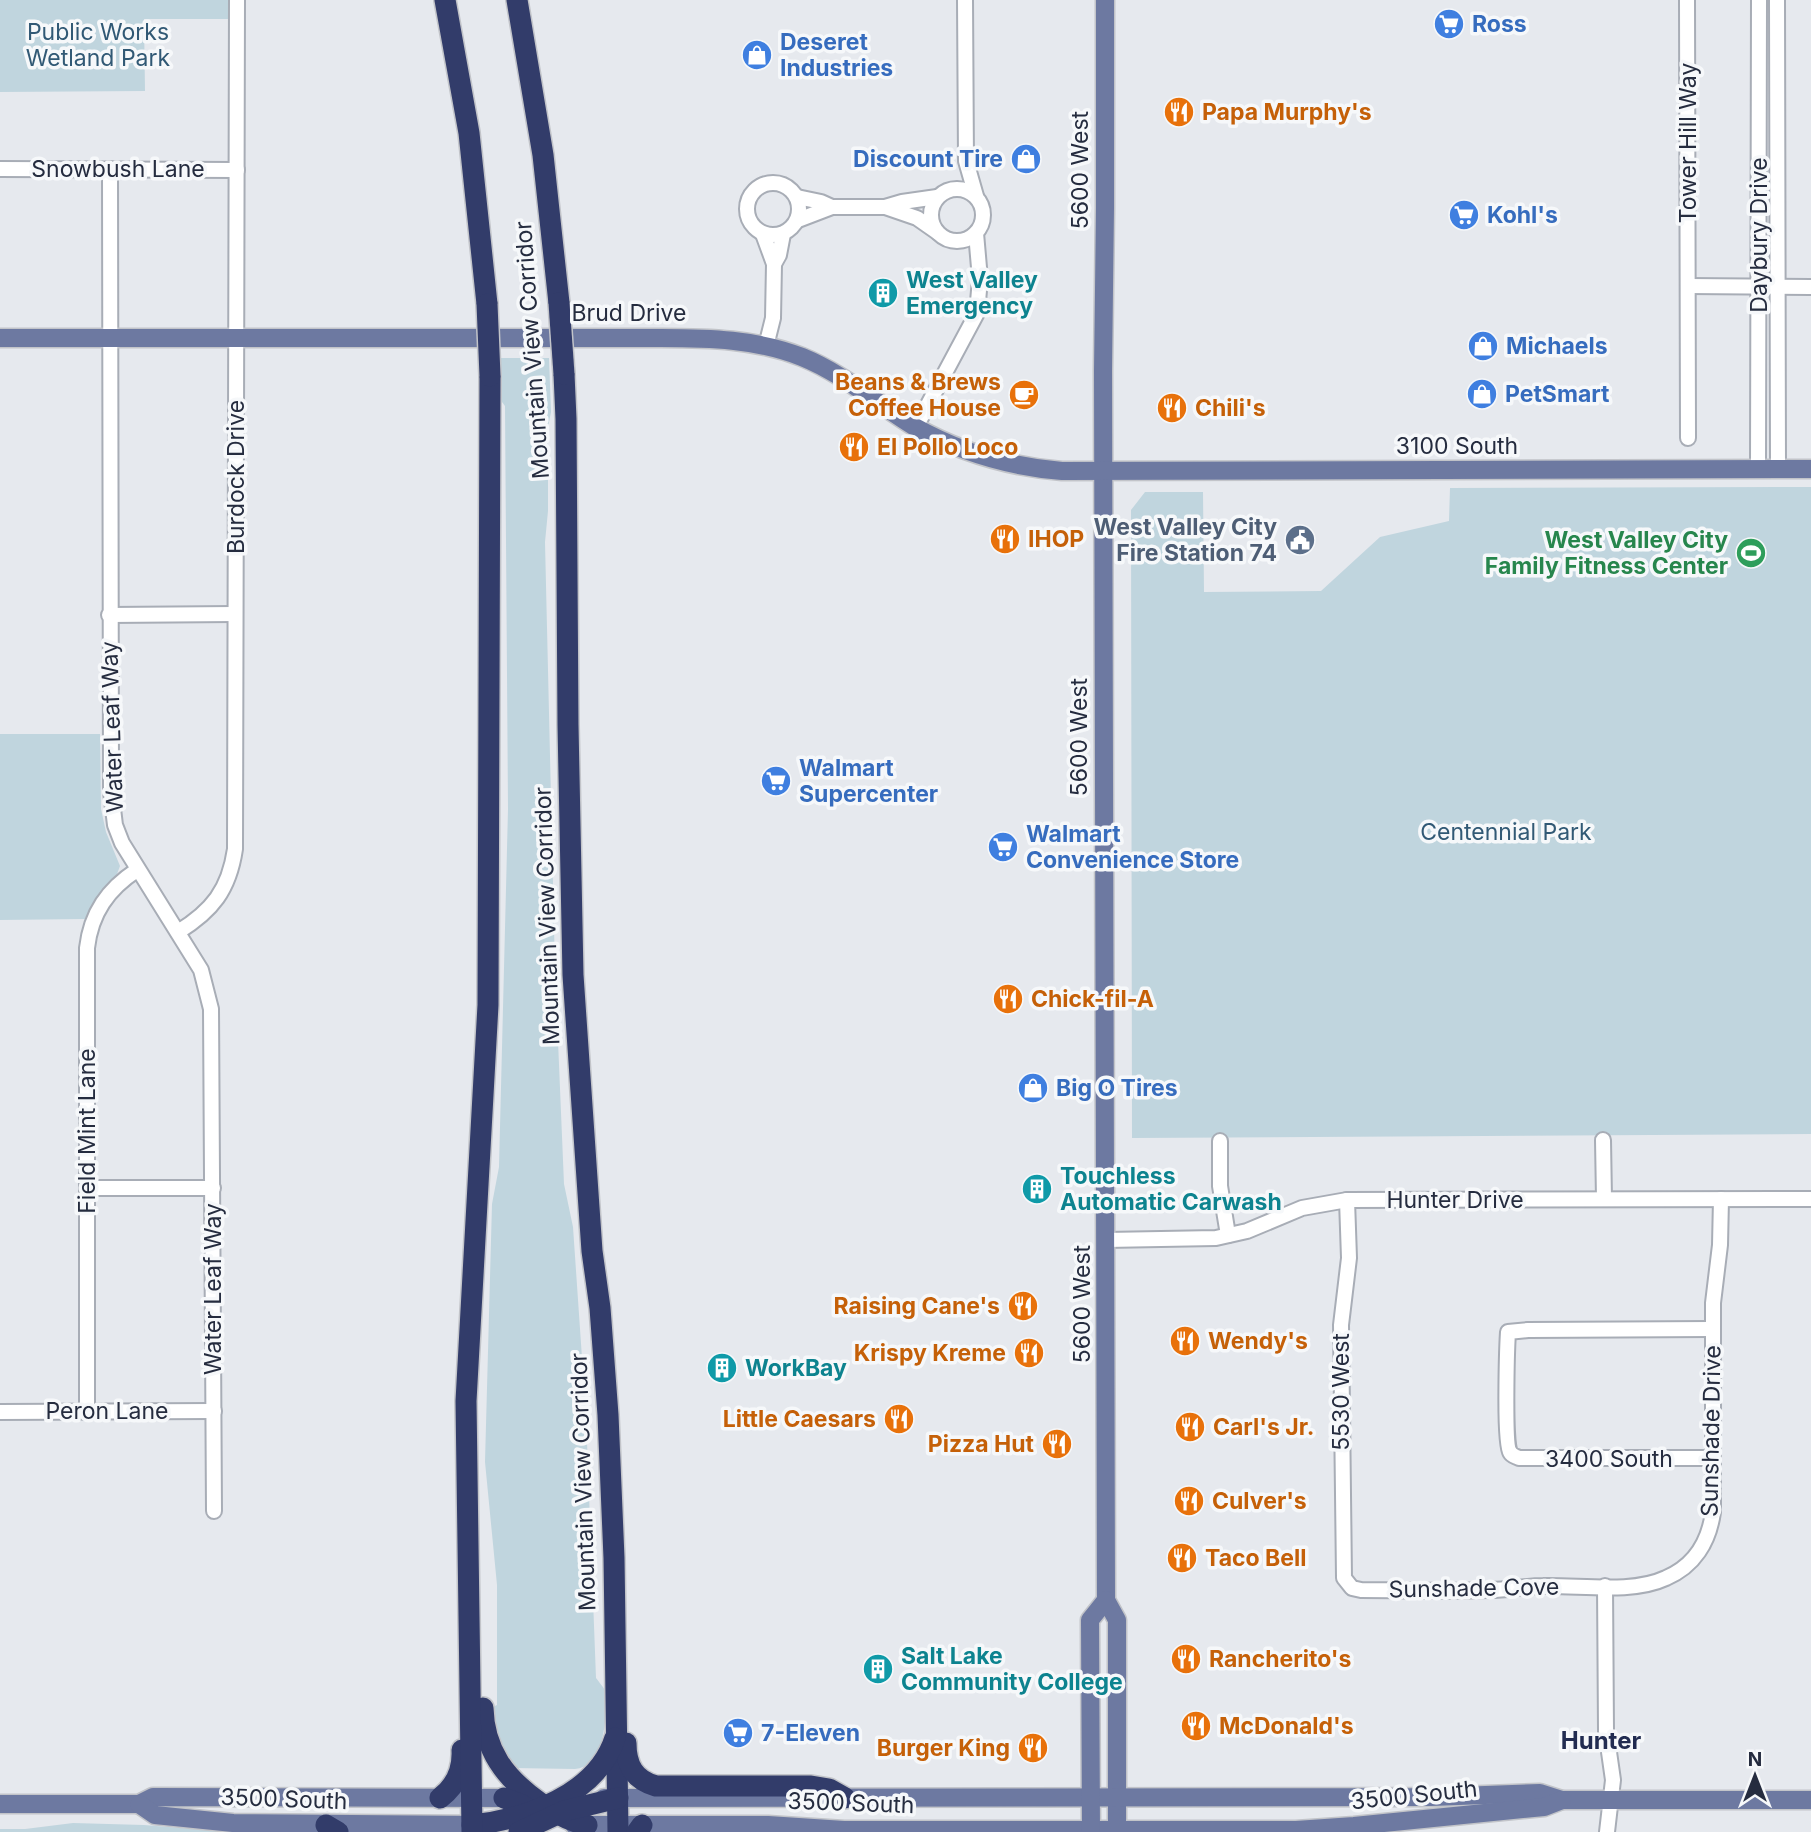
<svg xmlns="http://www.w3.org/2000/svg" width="1811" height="1832" viewBox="0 0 1811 1832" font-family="Inter,sans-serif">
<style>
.green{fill:#c0d5de}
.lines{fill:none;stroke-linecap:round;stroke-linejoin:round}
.minor-casing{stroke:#a8adb6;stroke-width:18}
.major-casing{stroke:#c2c4c9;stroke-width:21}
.highway-casing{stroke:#c2c4c9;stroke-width:24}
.minor{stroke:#fff;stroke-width:14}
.major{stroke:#6d79a1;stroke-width:18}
.highway{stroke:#323c6a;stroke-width:21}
.highway-bridge-casing{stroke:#c2c4c9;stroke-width:24;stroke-linecap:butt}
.highway-bridge{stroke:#323c6a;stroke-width:21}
.labels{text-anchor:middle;stroke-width:7;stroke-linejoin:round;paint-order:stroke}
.shop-label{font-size:23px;font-weight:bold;fill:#366cbe;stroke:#f6f8fa;text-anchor:start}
.park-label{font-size:23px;fill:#315975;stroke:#f6f8fa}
.food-label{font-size:23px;font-weight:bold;fill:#c56008;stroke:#f6f8fa;text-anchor:start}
.street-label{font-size:23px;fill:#252c3f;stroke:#f6f8fa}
.culture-label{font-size:23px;font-weight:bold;fill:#0d838f;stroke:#f6f8fa;text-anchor:start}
.service-label{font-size:23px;font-weight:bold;fill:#4e5e75;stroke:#f6f8fa;text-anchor:end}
.leisure-label{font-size:23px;font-weight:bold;fill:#27864d;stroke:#f6f8fa;text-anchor:end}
.neighbourhood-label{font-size:24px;font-weight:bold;fill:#222c51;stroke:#f6f8fa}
</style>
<rect width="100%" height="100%" fill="#e6e9ee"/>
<g class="green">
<polygon points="0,0 229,0 229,19 144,19 145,91 0,92"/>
<path d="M 499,358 L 549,358 L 551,412 L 548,427 L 548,511 L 545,542 L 555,969 L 564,1184 L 573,1227 L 586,1416 L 596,1678 C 599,1682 604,1688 606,1692 C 607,1697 606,1704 606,1709 C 605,1730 601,1767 575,1769 L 512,1768 L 506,1760 L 489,1709 L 497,1705 L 497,1585 L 485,1462 L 492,1204 L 499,1167 L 508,809 L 505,406 L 499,398 Z"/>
<polygon points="1811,487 1811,1134 1132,1138 1131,510 1145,492 1203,492 1204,592 1321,591 1380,537 1449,521 1450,488"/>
<polygon points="0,734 100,734 101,809 106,832 120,866 117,874 95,899 85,919 0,920"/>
<polygon points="73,1823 144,1825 230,1832 0,1832 0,1829 25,1829"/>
</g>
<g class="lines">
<g class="minor-casing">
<g id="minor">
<polyline points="965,0 966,161 976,196"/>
<polyline points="1687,0 1688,438"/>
<polyline points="1777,0 1778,469"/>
<polyline points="0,169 237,170"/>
<polyline points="110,169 111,792 115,825 122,843 201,970 211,1009 214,1511"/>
<circle cx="773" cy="209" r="26"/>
<circle cx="957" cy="215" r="26"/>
<polyline points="797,197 821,202 832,207"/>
<polyline points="885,207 917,218 937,232"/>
<polyline points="798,220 832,207 885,207 902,202 937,197"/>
<polyline points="763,234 774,264 773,318 766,346"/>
<polyline points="774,264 779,255 783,234"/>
<polyline points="1688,286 1811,287"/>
<polyline points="916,427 977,313 980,279 976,233"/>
<polyline points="1758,469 1759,0"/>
<polyline points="109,615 235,614"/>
<path d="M 178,932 C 212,911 229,890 235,849 L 237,0"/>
<polyline points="1603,1140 1604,1199"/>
<polyline points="1220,1141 1220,1186 1228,1235"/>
<polyline points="87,1188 213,1188"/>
<path d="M 1347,1200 L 1349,1258 L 1341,1325 L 1344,1578 L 1352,1588 L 1361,1590 C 1404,1590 1447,1592 1490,1590 C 1508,1590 1525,1586 1543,1586 C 1581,1585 1632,1594 1666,1578 C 1694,1566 1709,1542 1713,1512 L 1713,1303 L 1720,1245 L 1721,1199"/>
<polyline points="1106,1240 1216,1238 1247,1231 1302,1208 1347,1200 1811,1199"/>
<path d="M 1712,1329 L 1528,1330 L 1508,1332 C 1507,1348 1504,1444 1510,1452 C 1512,1456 1515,1456 1519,1458 L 1713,1458"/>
<path d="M 87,1411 L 87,948 C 91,913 108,889 137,870"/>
<polyline points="0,1412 214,1411"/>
<polyline points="1605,1586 1606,1731 1613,1780 1607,1832"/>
</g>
</g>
<g class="major-casing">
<g id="major">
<polyline points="1105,0 1105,208 1103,371 1106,1600 1117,1620 1117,1832"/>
<path d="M 0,338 L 661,338 C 709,338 756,339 802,357 C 844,374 877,404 915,427 C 960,452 1011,467 1062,471 L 1811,469"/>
<polyline points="604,1798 1431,1797 1540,1793 1562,1800 1811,1800"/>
<polyline points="0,1804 139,1804 153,1797 517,1798"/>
<polyline points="139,1804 155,1815 233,1823 483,1825"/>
<polyline points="574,1825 768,1825 844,1830 1296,1830 1354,1826 1544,1807 1562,1800"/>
<polyline points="1091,1832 1090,1620 1106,1600"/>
</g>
</g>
<g class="highway-casing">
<g id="highway">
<polyline points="445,0 469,133 487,304"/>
<polyline points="517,0 543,155 559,303"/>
<polyline points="564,374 566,419 568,725 573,975 592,1251 600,1308 608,1415 614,1558 618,1832"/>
<path d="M 483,1708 C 484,1750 505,1778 539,1802 C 554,1813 568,1821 587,1825"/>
<path d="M 626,1743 C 626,1765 634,1780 656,1786 L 811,1786 L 829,1789 L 845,1798"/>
<path d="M 440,1798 C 456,1786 463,1769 462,1750"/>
<polyline points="504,1798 520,1804 539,1816"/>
<polyline points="326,1825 338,1832"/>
<path d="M 472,1825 C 526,1819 597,1795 615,1738"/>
<polyline points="472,1832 466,1401 488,1005 490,376"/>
<polyline points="519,1832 564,1811 618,1798"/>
<polyline points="637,1832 642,1825"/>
</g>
</g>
<use href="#minor" class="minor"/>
<use href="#major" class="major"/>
<use href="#highway" class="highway"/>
<g class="highway-bridge-casing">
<g id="highway-bridge">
<polyline points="559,303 564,374"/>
<polyline points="487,304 490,376"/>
</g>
</g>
<use href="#highway-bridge" class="highway-bridge"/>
</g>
<defs>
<g id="supermarket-disc" transform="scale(1.575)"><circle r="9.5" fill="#3f7fe0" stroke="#f6f8fa"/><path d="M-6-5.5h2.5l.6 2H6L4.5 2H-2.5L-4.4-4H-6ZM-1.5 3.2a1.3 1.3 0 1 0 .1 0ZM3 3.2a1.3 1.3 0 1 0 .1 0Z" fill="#fff"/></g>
<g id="shop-disc" transform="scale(1.575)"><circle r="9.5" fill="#3f7fe0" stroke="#f6f8fa"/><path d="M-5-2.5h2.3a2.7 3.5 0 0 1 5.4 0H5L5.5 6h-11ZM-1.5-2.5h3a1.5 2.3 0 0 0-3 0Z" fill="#fff"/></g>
<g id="restaurant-disc" transform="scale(1.575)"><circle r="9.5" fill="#e8710a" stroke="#f6f8fa"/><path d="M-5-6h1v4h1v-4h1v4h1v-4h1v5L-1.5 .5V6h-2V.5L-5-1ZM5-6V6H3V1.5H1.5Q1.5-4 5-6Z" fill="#fff"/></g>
<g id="building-disc" transform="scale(1.575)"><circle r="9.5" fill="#0f9aa8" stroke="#f6f8fa"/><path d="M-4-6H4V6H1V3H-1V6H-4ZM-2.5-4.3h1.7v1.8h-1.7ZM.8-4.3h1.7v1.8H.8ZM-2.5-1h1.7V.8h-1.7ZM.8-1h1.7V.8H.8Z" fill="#fff"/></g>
<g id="cafe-disc" transform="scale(1.575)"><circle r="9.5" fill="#e8710a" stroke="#f6f8fa"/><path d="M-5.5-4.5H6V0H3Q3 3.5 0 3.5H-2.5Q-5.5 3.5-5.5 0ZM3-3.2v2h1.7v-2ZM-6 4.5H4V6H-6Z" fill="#fff"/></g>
<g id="civic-disc" transform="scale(1.575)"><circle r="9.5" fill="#5c6f8a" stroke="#f6f8fa"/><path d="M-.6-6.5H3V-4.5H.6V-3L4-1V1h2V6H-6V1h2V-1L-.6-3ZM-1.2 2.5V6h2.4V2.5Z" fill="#fff"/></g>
<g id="stadium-disc" transform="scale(1.575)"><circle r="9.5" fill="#2e9e5b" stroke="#f6f8fa"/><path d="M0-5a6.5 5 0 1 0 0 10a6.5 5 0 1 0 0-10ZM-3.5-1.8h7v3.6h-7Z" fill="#fff"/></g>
</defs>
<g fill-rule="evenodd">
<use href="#supermarket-disc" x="1449" y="24"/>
<use href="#shop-disc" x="757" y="55"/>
<use href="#restaurant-disc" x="1179" y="112"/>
<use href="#shop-disc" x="1026" y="159"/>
<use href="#supermarket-disc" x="1464" y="215"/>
<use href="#building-disc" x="883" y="293"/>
<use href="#shop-disc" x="1483" y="346"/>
<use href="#shop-disc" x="1482" y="394"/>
<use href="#cafe-disc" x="1024" y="395"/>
<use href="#restaurant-disc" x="1172" y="408"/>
<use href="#restaurant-disc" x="854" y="447"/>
<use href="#restaurant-disc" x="1005" y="539"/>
<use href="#civic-disc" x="1300" y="540"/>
<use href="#stadium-disc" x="1751" y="553"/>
<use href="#supermarket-disc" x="776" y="781"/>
<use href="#supermarket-disc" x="1003" y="847"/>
<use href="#restaurant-disc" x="1008" y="999"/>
<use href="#shop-disc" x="1033" y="1088"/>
<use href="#building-disc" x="1037" y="1189"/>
<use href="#restaurant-disc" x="1023" y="1306"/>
<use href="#restaurant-disc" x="1185" y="1341"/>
<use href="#restaurant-disc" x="1029" y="1353"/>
<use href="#building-disc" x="722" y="1368"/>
<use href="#restaurant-disc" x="899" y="1419"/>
<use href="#restaurant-disc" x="1190" y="1427"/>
<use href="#restaurant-disc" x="1057" y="1444"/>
<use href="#restaurant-disc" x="1189" y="1501"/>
<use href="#restaurant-disc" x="1182" y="1558"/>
<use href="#restaurant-disc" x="1186" y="1659"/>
<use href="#building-disc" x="878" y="1669"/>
<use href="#restaurant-disc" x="1196" y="1726"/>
<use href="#supermarket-disc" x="738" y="1733"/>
<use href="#restaurant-disc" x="1033" y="1748"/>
</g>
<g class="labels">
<g class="shop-label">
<text x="1472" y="32">Ross</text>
<text x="780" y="50">Deseret<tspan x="780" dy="26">Industries</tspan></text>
<text x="1003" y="167" text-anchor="end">Discount Tire</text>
<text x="1487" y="223">Kohl's</text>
<text x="1506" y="354">Michaels</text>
<text x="1505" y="402">PetSmart</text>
<text x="799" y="776">Walmart<tspan x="799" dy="26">Supercenter</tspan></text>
<text x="1026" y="842">Walmart<tspan x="1026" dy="26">Convenience Store</tspan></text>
<text x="1056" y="1096">Big O Tires</text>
<text x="761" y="1741">7-Eleven</text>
</g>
<g class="park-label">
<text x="98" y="40">Public Works<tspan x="98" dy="26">Wetland Park</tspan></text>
<text x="1506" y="840">Centennial Park</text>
</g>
<g class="food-label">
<text x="1202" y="120">Papa Murphy's</text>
<text x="1001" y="390" text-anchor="end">Beans &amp; Brews<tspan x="1001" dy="26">Coffee House</tspan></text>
<text x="1195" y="416">Chili's</text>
<text x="877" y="455">El Pollo Loco</text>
<text x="1028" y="547">IHOP</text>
<text x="1031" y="1007">Chick-fil-A</text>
<text x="1000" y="1314" text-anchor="end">Raising Cane's</text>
<text x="1208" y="1349">Wendy's</text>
<text x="1006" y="1361" text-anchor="end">Krispy Kreme</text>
<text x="876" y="1427" text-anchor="end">Little Caesars</text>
<text x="1213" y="1435">Carl's Jr.</text>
<text x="1034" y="1452" text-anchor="end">Pizza Hut</text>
<text x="1212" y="1509">Culver's</text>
<text x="1205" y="1566">Taco Bell</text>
<text x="1209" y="1667">Rancherito's</text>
<text x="1219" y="1734">McDonald's</text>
<text x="1010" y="1756" text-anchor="end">Burger King</text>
</g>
<g class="street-label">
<text transform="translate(1688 143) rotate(-90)" y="8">Tower Hill Way</text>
<text x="118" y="177">Snowbush Lane</text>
<text transform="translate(1080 170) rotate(-90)" y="8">5600 West</text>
<text transform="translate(1759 235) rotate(-90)" y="8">Daybury Drive</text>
<text x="629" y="321">Brud Drive</text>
<text transform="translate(532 350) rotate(-94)" y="8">Mountain View Corridor</text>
<text x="1457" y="454">3100 South</text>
<text transform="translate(236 477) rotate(-90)" y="8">Burdock Drive</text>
<text transform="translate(112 727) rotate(-92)" y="8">Water Leaf Way</text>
<text transform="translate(1079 737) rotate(-90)" y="8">5600 West</text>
<text transform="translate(547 916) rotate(-92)" y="8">Mountain View Corridor</text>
<text transform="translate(87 1131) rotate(-90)" y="8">Field Mint Lane</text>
<text x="1455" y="1208">Hunter Drive</text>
<text transform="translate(213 1289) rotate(-90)" y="8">Water Leaf Way</text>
<text transform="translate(1082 1304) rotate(-90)" y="8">5600 West</text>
<text transform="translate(1341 1392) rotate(-90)" y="8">5530 West</text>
<text x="107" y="1419">Peron Lane</text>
<text transform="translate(1711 1431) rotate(-89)" y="8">Sunshade Drive</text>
<text x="1609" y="1467">3400 South</text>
<text transform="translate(583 1482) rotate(-92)" y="8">Mountain View Corridor</text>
<text transform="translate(1474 1588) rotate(-1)" y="8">Sunshade Cove</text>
<text transform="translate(1414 1795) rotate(-6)" y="8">3500 South</text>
<text transform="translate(284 1799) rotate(2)" y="8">3500 South</text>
<text transform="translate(851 1803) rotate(2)" y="8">3500 South</text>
</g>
<g class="culture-label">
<text x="906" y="288">West Valley<tspan x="906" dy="26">Emergency</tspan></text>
<text x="1060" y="1184">Touchless<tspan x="1060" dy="26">Automatic Carwash</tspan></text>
<text x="745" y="1376">WorkBay</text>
<text x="901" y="1664">Salt Lake<tspan x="901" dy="26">Community College</tspan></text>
</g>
<g class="service-label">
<text x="1277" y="535">West Valley City<tspan x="1277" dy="26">Fire Station 74</tspan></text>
</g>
<g class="leisure-label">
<text x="1728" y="548">West Valley City<tspan x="1728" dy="26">Family Fitness Center</tspan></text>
</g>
<g class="neighbourhood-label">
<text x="1601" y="1749">Hunter</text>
</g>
</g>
<g transform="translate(1755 1776)" stroke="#f6f8fa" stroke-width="5" paint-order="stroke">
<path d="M0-5L12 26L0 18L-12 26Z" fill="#252c3f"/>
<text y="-10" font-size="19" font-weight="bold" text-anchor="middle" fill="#252c3f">N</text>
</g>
</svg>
